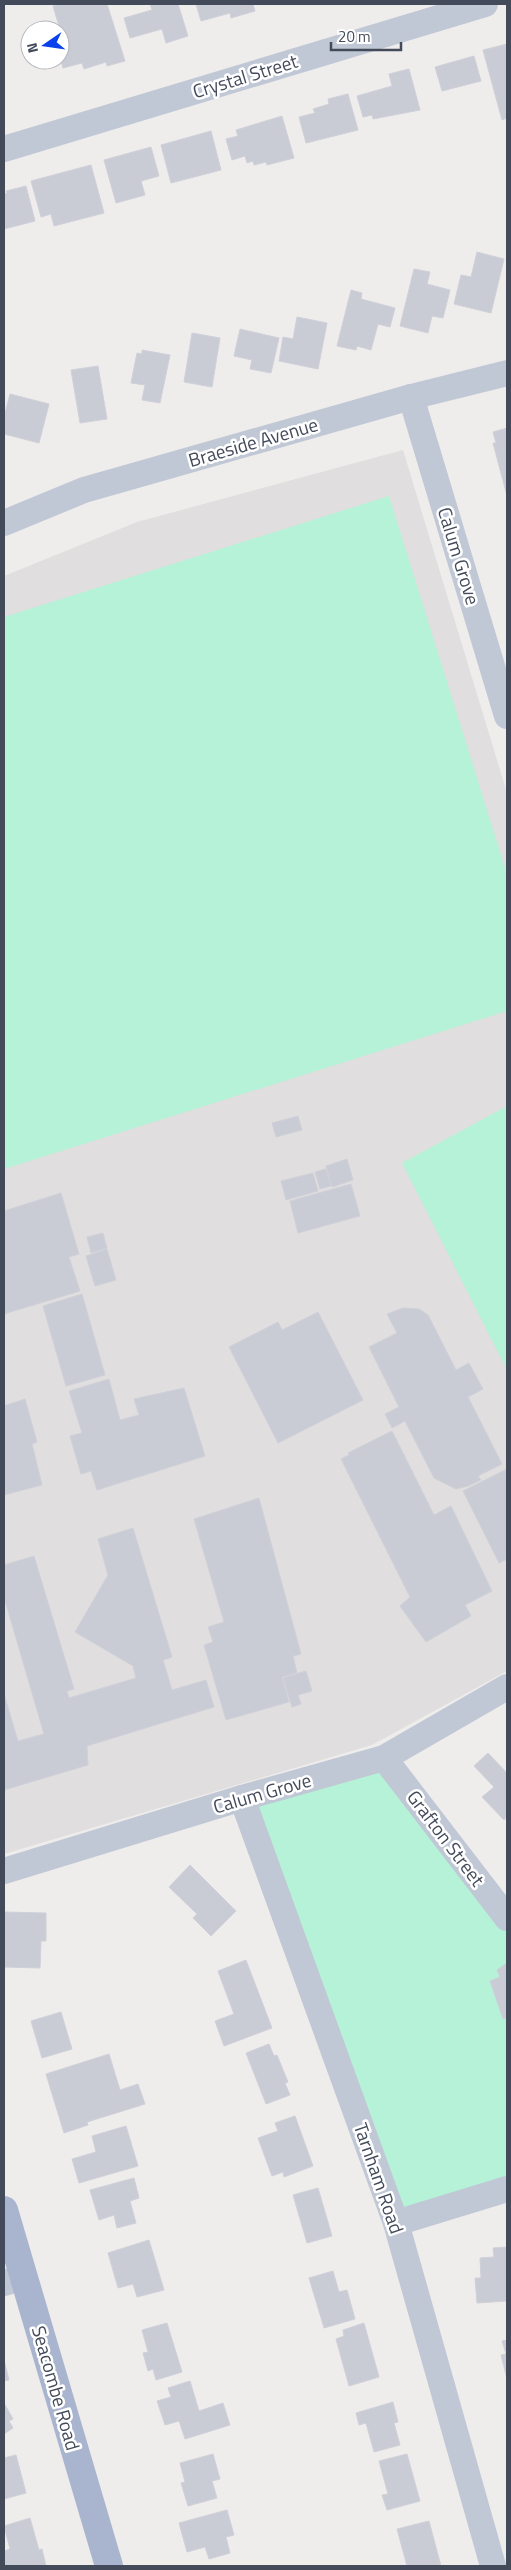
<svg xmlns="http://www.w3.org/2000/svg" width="511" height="2570" viewBox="0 0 511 2570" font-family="'Titillium Web',sans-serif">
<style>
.education{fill:#e0dede}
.green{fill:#b5f2d8}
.building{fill:#caccd5;stroke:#cfd0d9}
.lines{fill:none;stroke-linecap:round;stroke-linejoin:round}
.minor{stroke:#c1c8d5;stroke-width:26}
.major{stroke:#a9b5ce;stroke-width:28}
.labels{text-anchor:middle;stroke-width:5;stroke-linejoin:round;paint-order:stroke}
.street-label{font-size:19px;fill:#434b5b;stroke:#fff}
</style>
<rect width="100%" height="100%" fill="#efecec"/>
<polygon class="education" points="403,450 507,793 507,1671 372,1745 4,1854 4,576 137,522"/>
<g class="green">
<polygon points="389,496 507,874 507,1011 4,1169 4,617"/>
<polygon points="507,1106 507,1370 402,1163"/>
<polygon points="381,1765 507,1928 507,2184 399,2217 249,1803"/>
</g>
<g class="building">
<polygon points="62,4 107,4 125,61 107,66 106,62 84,69 82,63 63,68 60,57 60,44 64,43 53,6"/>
<polygon points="150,4 178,4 188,36 166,43 162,29 130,38 124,18 152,10"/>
<polygon points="196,4 253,4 255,11 231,18 230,13 201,21"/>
<polygon points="507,44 507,118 502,120 483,50"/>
<polygon points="474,56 481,81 442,91 435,67"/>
<polygon points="409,69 420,110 373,119 372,115 363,117 357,96 392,86 389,74"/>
<polygon points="348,94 358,130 306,143 299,117 315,113 313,109 329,104 328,99"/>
<polygon points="282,116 294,158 267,165 266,162 254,165 253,161 247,163 245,156 232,160 226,139 238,136 236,130"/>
<polygon points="211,131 221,170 171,183 161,145"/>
<polygon points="151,147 159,176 141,181 145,195 116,203 104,160"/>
<polygon points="91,165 104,213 54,226 51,214 41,217 31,181"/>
<polygon points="26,186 35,221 4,229 4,194 7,193 6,191"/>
<polygon points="477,252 504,259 491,313 454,304 461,275 471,277"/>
<polygon points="414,269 430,272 427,284 450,290 443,318 432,316 428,333 400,326"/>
<polygon points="351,290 362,293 361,299 395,308 390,327 378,324 371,350 357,346 356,350 337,346"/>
<polygon points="297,317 327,323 318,369 279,361 283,337 293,339"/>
<polygon points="240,329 279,338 271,373 250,369 252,360 234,356"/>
<polygon points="192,333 220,338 212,387 184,382"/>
<polygon points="142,350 170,355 160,403 142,400 145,385 131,383 137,353 142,354"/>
<polygon points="98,366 107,419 80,423 71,370"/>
<polygon points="10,394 49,404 39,443 4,434 4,417"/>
<polygon points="507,428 507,496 493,443 496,443 493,432"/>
<polygon points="298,1116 302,1130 276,1137 272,1123"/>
<polygon points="347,1159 353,1180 332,1187 326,1166"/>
<polygon points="326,1169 331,1186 320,1189 315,1172"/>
<polygon points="313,1173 318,1191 286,1200 281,1181"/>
<polygon points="351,1184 360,1216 298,1233 290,1201"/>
<polygon points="61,1193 79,1254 69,1257 80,1291 4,1314 4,1211"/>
<polygon points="103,1233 107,1248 91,1253 87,1237"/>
<polygon points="107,1249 116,1280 95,1286 86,1256"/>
<polygon points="82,1294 105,1375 66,1386 43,1306"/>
<polygon points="403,1308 419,1309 428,1315 456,1370 469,1363 483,1389 468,1397 502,1464 478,1476 481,1480 468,1486 456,1489 434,1478 405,1421 392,1428 385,1414 399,1407 369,1347 397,1333 387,1314"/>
<polygon points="318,1312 363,1400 278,1443 229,1347 278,1322 282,1330"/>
<polygon points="109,1379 120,1420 139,1415 134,1399 184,1388 205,1456 97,1490 91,1471 81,1474 70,1436 82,1433 69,1391"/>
<polygon points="25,1399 37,1442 32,1444 42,1485 4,1495 4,1406"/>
<polygon points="392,1431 434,1515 451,1506 492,1591 465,1605 471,1616 426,1642 400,1606 410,1597 341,1459 349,1455 348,1453"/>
<polygon points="507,1469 507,1559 499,1563 463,1491"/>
<polygon points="259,1498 301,1654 293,1656 297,1673 282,1677 289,1702 226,1720 204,1645 213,1642 208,1627 224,1622 194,1519"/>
<polygon points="133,1528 172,1657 163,1660 172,1690 206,1680 214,1707 87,1746 88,1765 4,1790 4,1694 18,1741 44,1734 4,1597 4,1565 34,1556 74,1689 67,1691 69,1698 136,1678 133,1666 75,1632 108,1575 98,1539"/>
<polygon points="306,1671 312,1691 298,1695 301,1704 292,1707 283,1678"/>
<polygon points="488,1753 507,1773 507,1816 504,1820 482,1797 494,1787 474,1766"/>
<polygon points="190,1865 236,1911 211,1936 193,1918 197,1914 169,1887"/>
<polygon points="4,1912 46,1913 46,1941 41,1941 40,1968 4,1967"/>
<polygon points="246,1960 272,2028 224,2046 215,2021 234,2014 218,1971"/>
<polygon points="507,1963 507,2018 503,2019 490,1981 500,1977 497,1970"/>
<polygon points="61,2012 72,2049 42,2058 31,2021"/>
<polygon points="269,2044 274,2056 277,2055 288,2082 285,2083 290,2095 266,2104 246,2053"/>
<polygon points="109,2054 120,2090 138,2084 145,2104 87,2122 88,2125 64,2133 46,2074"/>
<polygon points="295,2116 313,2166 284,2177 283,2172 272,2176 258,2138 278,2131 275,2123"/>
<polygon points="126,2126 138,2166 79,2183 72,2159 96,2152 92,2136"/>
<polygon points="134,2178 139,2198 130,2201 136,2223 117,2228 114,2215 99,2220 90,2190"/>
<polygon points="318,2188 332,2236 307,2243 293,2195"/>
<polygon points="149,2240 164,2290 137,2297 133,2284 118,2288 108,2253"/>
<polygon points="507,2247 507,2301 477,2303 475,2278 481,2278 480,2258 494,2257 493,2248"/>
<polygon points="333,2271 339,2292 347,2290 355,2319 324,2328 309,2278"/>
<polygon points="167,2323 182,2372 156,2380 153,2369 148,2371 143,2353 148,2352 142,2330"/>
<polygon points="364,2323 379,2377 349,2386 336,2339 344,2336 343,2330"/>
<polygon points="507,2340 507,2379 501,2355 506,2354 502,2341"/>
<polygon points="4,2360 9,2380 4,2381"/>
<polygon points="190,2381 199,2411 223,2403 230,2425 185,2439 179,2421 165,2425 157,2401 171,2397 168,2388"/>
<polygon points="393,2402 398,2422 394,2423 400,2445 374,2452 366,2423 359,2425 356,2413"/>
<polygon points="4,2403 13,2419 9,2421 13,2428 4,2434"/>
<polygon points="213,2454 220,2479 212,2481 217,2498 188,2506 181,2483 185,2482 180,2463"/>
<polygon points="407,2454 420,2501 387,2510 382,2495 388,2494 379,2461"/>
<polygon points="16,2455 26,2493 4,2499 4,2458"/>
<polygon points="227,2510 234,2535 226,2537 230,2553 209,2559 205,2547 187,2552 179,2523"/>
<polygon points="30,2518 39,2550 42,2549 46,2566 4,2566 4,2551 10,2549 4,2526"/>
<polygon points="429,2521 441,2566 407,2566 397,2529"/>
</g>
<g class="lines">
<g class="minor">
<polyline points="4,149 485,4"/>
<polyline points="411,397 507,716"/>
<polyline points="4,523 84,490 411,397 507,373"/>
<polyline points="384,1758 507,1918"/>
<polyline points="242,1798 396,2223 493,2566"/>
<polyline points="4,1871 242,1798 384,1758 507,1687"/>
<polyline points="396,2223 507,2189"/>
<polyline points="4,2283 24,2277"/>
</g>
<polyline class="major" points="4,2210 109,2566"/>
</g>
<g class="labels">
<g class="street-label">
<text transform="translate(245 76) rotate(-17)" y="7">Crystal Street</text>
<text transform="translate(253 442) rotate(-16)" y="7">Braeside Avenue</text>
<text transform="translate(459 556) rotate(73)" y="7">Calum Grove</text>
<text transform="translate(262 1793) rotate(-16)" y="7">Calum Grove</text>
<text transform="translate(446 1838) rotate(53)" y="7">Grafton Street</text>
<text transform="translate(379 2178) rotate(71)" y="7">Tarnham Road</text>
<text transform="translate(56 2388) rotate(74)" y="7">Seacombe Road</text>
</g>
</g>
<rect width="511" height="2570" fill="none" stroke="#434b5b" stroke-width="10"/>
<g transform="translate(45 45) rotate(257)"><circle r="24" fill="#ffffff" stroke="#b4b7bd"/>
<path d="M0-4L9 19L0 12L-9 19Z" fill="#0941ec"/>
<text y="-8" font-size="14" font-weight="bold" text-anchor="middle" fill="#434b5b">N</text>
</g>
<path d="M331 42v8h70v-8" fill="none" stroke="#434b5b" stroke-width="2.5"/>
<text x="338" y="42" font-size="15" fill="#434b5b" stroke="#ffffff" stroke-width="4" paint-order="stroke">20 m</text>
</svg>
